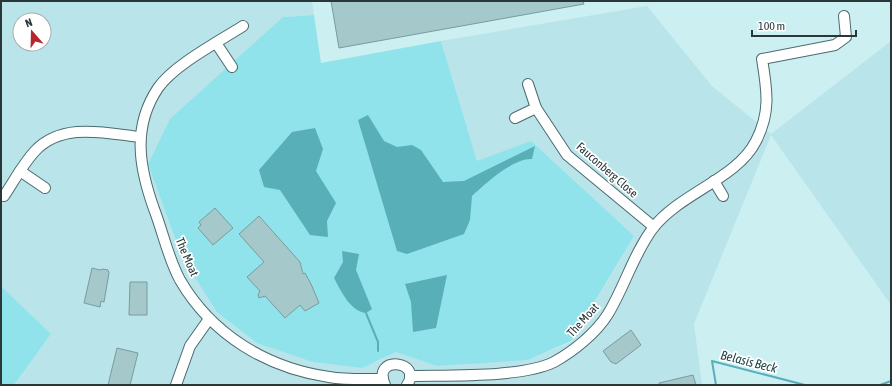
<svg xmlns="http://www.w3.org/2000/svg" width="892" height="386" viewBox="0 0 892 386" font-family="'Asap Condensed',sans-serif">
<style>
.built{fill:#b9e5ea;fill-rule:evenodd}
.green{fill:#90e3eb}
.water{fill:#59afb8}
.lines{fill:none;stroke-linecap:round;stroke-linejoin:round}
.stream{stroke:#59afb8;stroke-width:2}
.building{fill:#a5c8cb;stroke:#7a9b9e}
.minor-casing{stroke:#4b6a6e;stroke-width:12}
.minor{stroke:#fff;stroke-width:10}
.labels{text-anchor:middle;stroke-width:3.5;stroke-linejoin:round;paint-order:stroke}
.street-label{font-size:12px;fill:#293738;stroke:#fff}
.water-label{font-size:13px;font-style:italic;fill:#1d4549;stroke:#fff}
</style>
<rect width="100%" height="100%" fill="#cceff2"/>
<path class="built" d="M 1,1 L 312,1 L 314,15 L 283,17 L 374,363 L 396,352 L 411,356 L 528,360 L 571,342 L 634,236 L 477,161 L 441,41 L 647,6 L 712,86 L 771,134 L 891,41 L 891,305 L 771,135 L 694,324 L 702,385 L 14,385 L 51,334 L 1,286 ZM 20,20 L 44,20 L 44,44 L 20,44 Z"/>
<g class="green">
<polygon points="314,15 321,63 441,41 477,161 531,141 634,236 571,341 528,360 437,366 396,352 362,368 313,362 257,343 217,312 182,257 148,164 170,119 283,17"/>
<polygon points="1,286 51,334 14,385 1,385"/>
</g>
<g class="water">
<path d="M 368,115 L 384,141 L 397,147 L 412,145 L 421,150 L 443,182 L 464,181 L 535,146 L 532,159 C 513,158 485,184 472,196 L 470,220 L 464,234 L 407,254 L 397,251 L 358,120 Z"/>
<polygon points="315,128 323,149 316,171 336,203 327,221 328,237 310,235 280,190 264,187 259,170 292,132"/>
<path d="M 342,251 L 359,254 L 356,270 L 372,309 L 366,313 C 350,311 341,291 334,278 L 343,262 Z"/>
<polygon points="447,275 436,328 413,332 411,302 405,284"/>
</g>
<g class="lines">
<g class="stream">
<polyline points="366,313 378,342 378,351"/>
<polyline points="716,385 712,361 805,385"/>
<polyline points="880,385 891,381"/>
</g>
</g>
<g class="building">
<polygon points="331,1 583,1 584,4 339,48"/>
<polygon points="215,208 233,228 213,245 198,228 201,225 199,222"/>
<polygon points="259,216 300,262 303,274 305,273 311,284 319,303 305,311 300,305 285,318 265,296 259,298 258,295 260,291 247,277 264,262 239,234"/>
<polygon points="92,268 100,270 103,269 108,270 109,273 104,302 101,301 100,307 84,303"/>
<polygon points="130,282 147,282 147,315 129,315"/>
<polygon points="631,330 641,345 616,364 611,362 603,351"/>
<polygon points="117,348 138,353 130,385 108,385"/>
<polygon points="693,375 696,385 659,385 659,383"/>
</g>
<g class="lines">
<g class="minor-casing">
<g id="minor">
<path d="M 243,26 C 218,42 174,65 158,88 C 132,127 139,167 154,209 C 163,232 168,258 180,280 C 212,335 267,368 329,377 C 346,380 365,379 383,379"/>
<polyline points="216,43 232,67"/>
<polyline points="528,84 536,108 567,155 654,227"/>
<polyline points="515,118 536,108"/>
<polyline points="20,171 45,188"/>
<polyline points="714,181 723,196"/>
<path d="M 4,196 C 14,181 23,164 35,151 C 62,122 105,133 140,137"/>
<path d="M 410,376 C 448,375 522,378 554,362 C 574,351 596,333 608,314 C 625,286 633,255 653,228 C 680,193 737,179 756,141 C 771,112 767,90 762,59 L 835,45 L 846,37 L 844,16"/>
<polyline points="176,385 190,346 209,319"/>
<path d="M 385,385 C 371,354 424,361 407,385"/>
</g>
</g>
<use href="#minor" class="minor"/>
</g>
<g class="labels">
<g class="street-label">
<text transform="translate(607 170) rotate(41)" y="4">Fauconberg Close</text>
<text transform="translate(187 257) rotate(67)" y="4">The Moat</text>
<text transform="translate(583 320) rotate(-48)" y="4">The Moat</text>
</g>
<g class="water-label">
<text transform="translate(749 361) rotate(14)" y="5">Belasis Beck</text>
</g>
</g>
<rect width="892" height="386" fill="none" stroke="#293738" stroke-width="4"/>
<g transform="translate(32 32) rotate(340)"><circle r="19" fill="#ffffff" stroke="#a9afaf"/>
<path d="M0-3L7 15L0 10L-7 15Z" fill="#b7262e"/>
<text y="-6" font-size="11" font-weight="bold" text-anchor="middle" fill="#293738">N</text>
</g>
<path d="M752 30v6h104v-6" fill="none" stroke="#293738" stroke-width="2"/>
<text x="758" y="30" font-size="12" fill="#293738" stroke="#ffffff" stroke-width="3" paint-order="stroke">100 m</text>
</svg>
